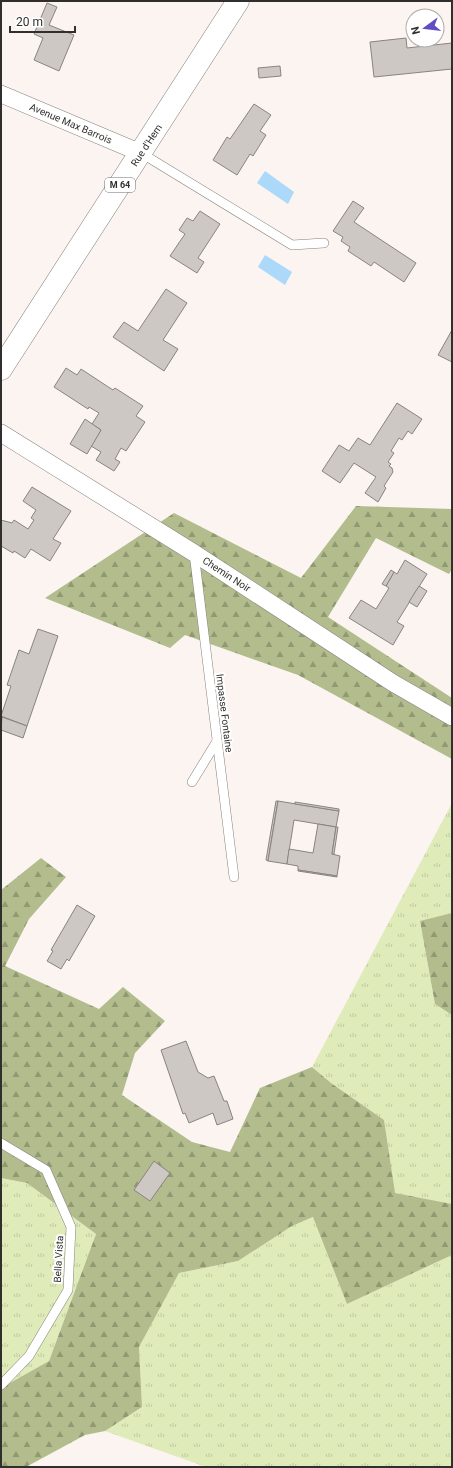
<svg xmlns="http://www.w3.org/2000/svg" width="453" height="1468" viewBox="0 0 453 1468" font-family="Roboto,sans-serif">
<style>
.grass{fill:url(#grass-tufts)}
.forest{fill:url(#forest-firs)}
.water{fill:#acd9fa}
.building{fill:#cec8c4;stroke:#8a8480}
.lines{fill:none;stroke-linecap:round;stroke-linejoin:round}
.service-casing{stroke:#88827e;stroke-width:10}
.minor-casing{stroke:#88827e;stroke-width:18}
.primary-casing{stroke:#88827e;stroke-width:23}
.service{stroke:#fff;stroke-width:9}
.minor{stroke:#fff;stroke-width:17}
.primary{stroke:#fff;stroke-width:22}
.labels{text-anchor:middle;stroke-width:4;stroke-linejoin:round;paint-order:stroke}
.shield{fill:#fff;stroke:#6f6d6c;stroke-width:1}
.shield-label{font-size:9px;font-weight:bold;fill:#312f2d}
.street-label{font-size:10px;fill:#312f2d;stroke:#fff}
</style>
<defs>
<pattern id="grass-tufts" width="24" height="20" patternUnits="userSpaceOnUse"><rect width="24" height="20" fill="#e0ebba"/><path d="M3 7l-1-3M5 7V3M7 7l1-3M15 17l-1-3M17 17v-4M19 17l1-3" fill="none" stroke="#c1caa0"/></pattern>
<pattern id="forest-firs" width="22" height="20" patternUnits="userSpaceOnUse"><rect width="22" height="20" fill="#b2bc8c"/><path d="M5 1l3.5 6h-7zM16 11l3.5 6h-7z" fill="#919973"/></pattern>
</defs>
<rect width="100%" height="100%" fill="#fbf4f0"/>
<g class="grass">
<polygon points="452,803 452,913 420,922 435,1004 452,1015 452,1204 394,1193 384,1120 331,1083 312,1067"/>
<polygon points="1,1178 27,1183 96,1234 49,1361 1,1388"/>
<polygon points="314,1217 347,1304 452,1255 452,1467 206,1467 105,1431 142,1407 139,1347 179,1273 238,1261 292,1226"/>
</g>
<g class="forest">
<polygon points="356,506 452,509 452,569 449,574 376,538 328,617 452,698 452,759 298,675 185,635 170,648 45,598 174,513 301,578"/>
<polygon points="41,858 66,877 29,919 5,966 99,1009 123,987 165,1021 135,1053 122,1095 192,1142 230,1152 260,1088 312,1067 331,1083 384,1120 395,1193 452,1204 452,1255 347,1304 313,1217 292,1226 238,1261 179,1273 139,1347 142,1407 105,1431 85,1435 26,1467 1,1467 1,1388 49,1361 96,1234 27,1183 1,1178 1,890"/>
<polygon points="452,913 452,1015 435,1004 420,921"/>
</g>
<g class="water">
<polygon points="265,171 294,192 288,204 257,183"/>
<polygon points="265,255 292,272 285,285 258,267"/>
</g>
<g class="building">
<polygon points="47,3 57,7 49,25 74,35 59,71 34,60 43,38 34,34"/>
<polygon points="406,38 407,48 452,43 452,69 374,77 370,42"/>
<polygon points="280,66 281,76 259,78 258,68"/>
<polygon points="254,104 271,115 260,131 266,135 253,156 250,154 237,175 213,160 227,137 230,139"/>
<polygon points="353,201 364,208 354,222 416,263 404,282 374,262 371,266 348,251 350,247 341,241 343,237 333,231"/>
<polygon points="200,211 220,224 198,258 204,262 197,273 170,256 185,234 179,230 187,218 193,221"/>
<polygon points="166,289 187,303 163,340 178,349 164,371 113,337 124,322 138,331"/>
<polygon points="452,330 452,362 438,355"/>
<polygon points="66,368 77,375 81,369 113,390 115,388 143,406 136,416 145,422 126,451 121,448 115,459 120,462 114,471 96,460 101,452 91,446 101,430 92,424 99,413 89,407 88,409 54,387"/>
<polygon points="397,403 422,419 412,434 408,431 402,440 399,438 391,451 394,453 388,462 391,464 389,466 392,468 393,472 384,486 386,488 378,502 365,493 376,477 354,463 340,483 322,471 339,445 349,451 358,438 370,445"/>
<polygon points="85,419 101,430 87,454 70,444"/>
<polygon points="32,487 71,511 53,539 61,543 50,561 31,549 25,558 14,551 13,553 1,546 1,520 12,523 14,520 28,529 34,520 31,518 36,510 23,501"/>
<polygon points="405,560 427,574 397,622 404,626 393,645 349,618 361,600 376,609 389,588 386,586 394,572 397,574"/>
<polygon points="391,570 394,572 386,586 382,584"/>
<polygon points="419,586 427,591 417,607 409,602"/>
<polygon points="38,629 58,636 27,726 1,716 11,686 7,685 19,650 29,654"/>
<polygon points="2,717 27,726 23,738 1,730"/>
<polygon points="276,801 278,801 268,861 266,860"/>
<polygon points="278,801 339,811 336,827 294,820 287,864 268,861"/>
<polygon points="295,802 339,809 339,811 295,804"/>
<polygon points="318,824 336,827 332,854 340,856 337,876 298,870 298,866 287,864 289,849 313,853"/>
<polygon points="336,827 338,827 334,854 332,854"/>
<polygon points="298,870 337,876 337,877 298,871"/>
<polygon points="77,905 95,916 69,961 67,959 61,969 47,961 53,951 51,950"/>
<polygon points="186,1041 198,1072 208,1078 214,1076 224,1101 227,1101 233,1119 217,1125 213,1113 189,1123 185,1113 183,1114 161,1050"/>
<polygon points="154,1161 170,1173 150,1201 134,1190"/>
</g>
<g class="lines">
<g class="service-casing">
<g id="service">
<polyline points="141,153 292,245 324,243"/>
<polyline points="194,553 234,877"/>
<polyline points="192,782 217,741"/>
<polyline points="1,1143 46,1170 71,1227 68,1290 29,1356 1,1385"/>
</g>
</g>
<g class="minor-casing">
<g id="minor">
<polyline points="1,94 141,153"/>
<polyline points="1,433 194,553 393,683 452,717"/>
</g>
</g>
<g class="primary-casing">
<polyline id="primary" points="1,369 238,1"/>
</g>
<use href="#service" class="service"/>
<use href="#minor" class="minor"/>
<use href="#primary" class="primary"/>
</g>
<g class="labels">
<rect class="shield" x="105" y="178" width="30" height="14" rx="3"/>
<g class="shield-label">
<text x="120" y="188">M 64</text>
</g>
<g class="street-label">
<text transform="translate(71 123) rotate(23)" y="4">Avenue Max Barrois</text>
<text transform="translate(146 145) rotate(-57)" y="4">Rue d'Hem</text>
<text transform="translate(227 574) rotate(33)" y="4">Chemin Noir</text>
<text transform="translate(225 713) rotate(83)" y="4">Impasse Fontaine</text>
<text transform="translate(58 1259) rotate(-87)" y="4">Bella Vista</text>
</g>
</g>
<rect width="453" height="1468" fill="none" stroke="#312f2d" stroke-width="4"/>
<g transform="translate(425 28) rotate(255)"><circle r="19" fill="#ffffff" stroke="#adacab"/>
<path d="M0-3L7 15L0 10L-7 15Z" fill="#604dc6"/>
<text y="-6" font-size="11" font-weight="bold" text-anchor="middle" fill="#312f2d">N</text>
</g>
<path d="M10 26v6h65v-6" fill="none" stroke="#312f2d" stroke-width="2"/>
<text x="16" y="26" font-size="12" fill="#312f2d" stroke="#ffffff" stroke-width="3" paint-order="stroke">20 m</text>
</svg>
